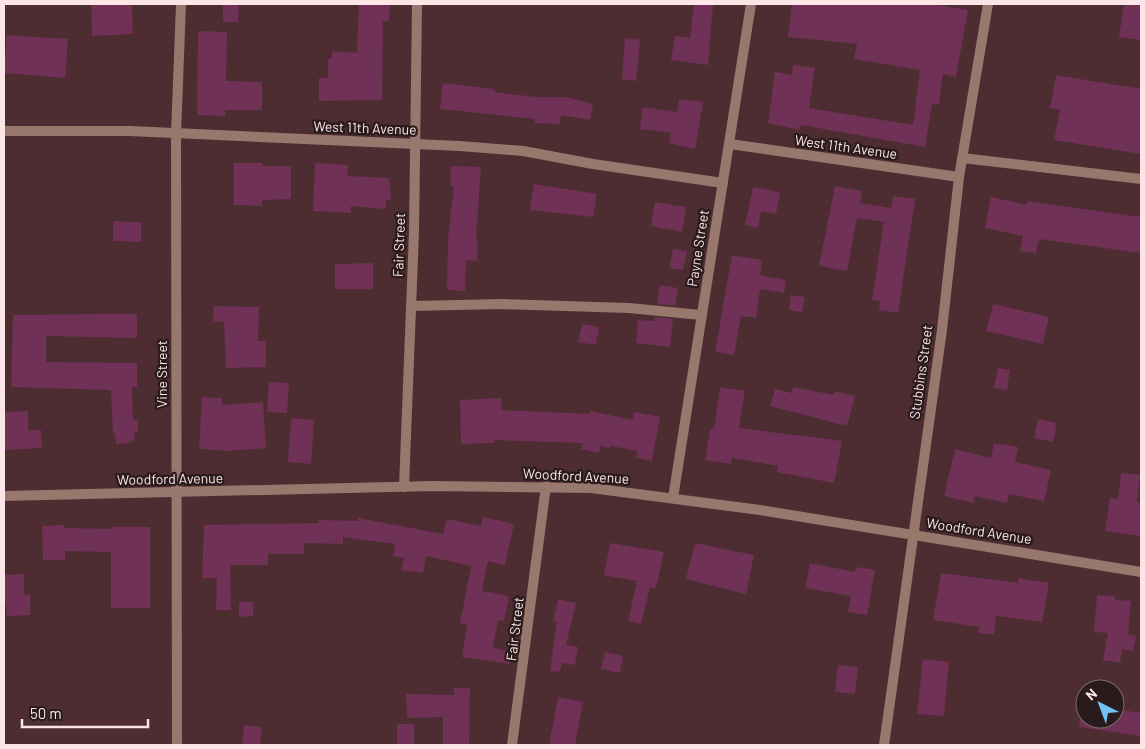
<svg xmlns="http://www.w3.org/2000/svg" width="1145" height="749" viewBox="0 0 1145 749" font-family="Barlow,sans-serif">
<style>
.building{fill:#6f3155}
.lines{fill:none;stroke-linecap:round;stroke-linejoin:round}
.minor{stroke:#98776c;stroke-width:10}
.labels{text-anchor:middle;stroke-width:4.5;stroke-linejoin:round;paint-order:stroke}
.street-label{font-size:14px;fill:#fbe5e7;stroke:#291a1c}
</style>
<rect width="100%" height="100%" fill="#4d2d31"/>
<g class="building">
<polygon points="91,4 132,4 133,34 92,36"/>
<polygon points="223,4 239,4 238,22 223,22"/>
<polygon points="359,4 390,4 389,21 383,21 382,100 319,101 319,78 328,78 328,59 331,59 332,51 357,53"/>
<polygon points="694,4 713,4 708,65 671,60 675,36 690,38"/>
<polygon points="792,4 932,4 968,10 956,77 943,74 939,105 932,104 925,147 801,125 800,130 768,123 775,72 792,75 793,65 815,68 809,108 913,125 920,70 854,59 857,44 788,37"/>
<polygon points="1124,4 1141,4 1141,40 1119,37"/>
<polygon points="198,31 227,32 226,81 262,82 262,110 225,110 225,116 197,115"/>
<polygon points="7,35 68,39 65,78 4,73"/>
<polygon points="625,38 640,40 636,81 622,79"/>
<polygon points="1056,75 1141,89 1141,154 1054,140 1060,110 1050,108"/>
<polygon points="443,83 495,89 494,92 536,97 565,97 593,104 590,120 561,115 560,124 535,123 535,119 440,109"/>
<polygon points="679,99 703,102 695,149 669,143 671,133 640,129 643,107 677,112"/>
<polygon points="234,163 262,163 262,166 291,166 291,199 262,200 262,206 234,205"/>
<polygon points="315,163 348,165 347,176 389,178 391,200 386,200 386,209 351,206 351,213 313,211"/>
<polygon points="451,166 481,167 476,239 478,239 477,261 466,260 465,291 447,290 448,238 454,187 450,186"/>
<polygon points="534,184 597,194 593,217 530,210"/>
<polygon points="835,186 862,191 860,203 891,208 893,196 915,199 898,313 879,310 880,301 872,300 884,222 857,218 847,271 819,266"/>
<polygon points="753,187 780,192 776,214 761,211 758,228 745,225"/>
<polygon points="991,197 1027,205 1027,201 1141,217 1141,253 1039,239 1036,253 1020,251 1023,236 985,228"/>
<polygon points="655,202 686,207 682,232 651,226"/>
<polygon points="113,221 141,222 141,242 113,241"/>
<polygon points="673,249 687,251 683,270 669,268"/>
<polygon points="732,255 762,260 760,275 786,280 784,293 760,289 756,318 741,316 734,355 715,352"/>
<polygon points="373,263 373,289 335,289 335,264"/>
<polygon points="660,285 678,288 675,306 657,304"/>
<polygon points="791,295 805,297 802,312 789,310"/>
<polygon points="993,304 1049,317 1043,344 986,331"/>
<polygon points="214,306 259,307 258,341 266,341 266,367 226,368 224,322 213,321"/>
<polygon points="102,314 137,314 137,338 46,336 46,362 137,363 137,387 132,387 133,420 138,420 138,432 134,433 134,441 130,441 130,443 116,444 115,433 113,433 111,390 11,387 13,315"/>
<polygon points="655,317 673,319 670,347 636,343 638,320 654,321"/>
<polygon points="582,324 599,327 596,345 578,342"/>
<polygon points="998,368 1010,370 1007,390 994,388"/>
<polygon points="269,382 289,383 287,413 267,412"/>
<polygon points="720,387 745,391 739,428 842,441 834,483 777,472 778,466 732,458 731,464 705,460 710,429 714,429"/>
<polygon points="793,387 834,395 835,391 855,396 847,426 770,406 775,389 792,393"/>
<polygon points="202,397 222,398 222,405 263,402 266,448 227,451 199,449"/>
<polygon points="502,398 501,410 589,414 590,411 633,420 634,412 660,417 652,461 636,458 637,451 611,446 610,448 600,446 599,453 581,449 583,443 494,440 494,443 461,444 460,400"/>
<polygon points="28,411 28,430 41,430 42,448 4,450 4,412"/>
<polygon points="291,418 314,420 311,464 288,462"/>
<polygon points="1038,419 1057,423 1053,442 1034,438"/>
<polygon points="994,443 1018,447 1015,462 1051,470 1044,501 1009,494 1007,503 975,496 973,503 944,496 955,449 991,458"/>
<polygon points="1121,473 1140,475 1137,502 1141,503 1141,536 1105,531 1110,498 1118,499"/>
<polygon points="483,517 514,524 505,565 488,561 482,591 509,596 504,621 498,620 493,648 512,651 510,664 462,657 467,625 460,624 471,566 426,556 423,573 401,570 404,558 393,556 395,544 343,537 343,544 304,543 304,554 268,554 268,565 230,565 231,610 216,610 217,578 202,578 204,525 319,523 319,520 358,521 358,518 443,534 447,519 481,526"/>
<polygon points="64,525 64,528 111,529 111,527 150,527 150,608 111,608 111,552 65,551 65,560 43,560 42,526"/>
<polygon points="610,543 664,552 656,588 650,587 641,624 628,621 637,581 604,575"/>
<polygon points="695,543 754,555 746,594 686,579"/>
<polygon points="810,563 855,572 856,567 875,570 867,615 848,612 851,596 805,588"/>
<polygon points="941,573 1018,583 1018,578 1049,583 1042,622 996,616 994,635 978,633 979,627 933,620"/>
<polygon points="24,574 24,595 30,594 30,615 7,616 6,605 4,605 4,575"/>
<polygon points="1097,595 1115,596 1115,600 1131,601 1128,634 1136,636 1133,651 1122,649 1120,663 1103,660 1108,633 1094,632"/>
<polygon points="558,599 576,603 566,645 578,647 575,665 562,663 560,672 550,671 557,622 553,621"/>
<polygon points="239,602 253,602 253,616 239,617"/>
<polygon points="605,652 623,656 620,673 601,669"/>
<polygon points="923,659 949,662 944,716 917,714"/>
<polygon points="838,665 858,667 855,694 835,692"/>
<polygon points="454,688 470,688 469,745 443,745 443,717 407,718 406,694 454,695"/>
<polygon points="558,697 583,702 575,745 549,745"/>
<polygon points="1115,709 1141,713 1141,736 1079,727 1080,719 1115,719"/>
<rect x="397" y="724" width="17" height="20"/>
<polygon points="244,725 262,727 260,745 242,745"/>
</g>
<g class="lines">
<g class="minor">
<polyline points="4,131 130,131 460,146 523,151 593,164 723,183"/>
<polyline points="730,144 959,177"/>
<polyline points="962,158 1141,179"/>
<polyline points="411,306 502,304 629,308 701,315"/>
<polyline points="404,487 414,232 417,4"/>
<polyline points="4,496 432,486 591,488 760,510 1141,572"/>
<polyline points="673,498 751,4"/>
<polyline points="177,745 176,134 181,4"/>
<polyline points="512,745 546,486"/>
<polyline points="884,745 942,330 959,177 988,4"/>
</g>
</g>
<g class="labels">
<g class="street-label">
<text transform="translate(365 128) rotate(2)" y="5">West 11th Avenue</text>
<text transform="translate(846 147) rotate(8)" y="5">West 11th Avenue</text>
<text transform="translate(399 245) rotate(-88)" y="5">Fair Street</text>
<text transform="translate(698 248) rotate(-81)" y="5">Payne Street</text>
<text transform="translate(921 372) rotate(-82)" y="5">Stubbins Street</text>
<text transform="translate(162 374) rotate(-90)" y="5">Vine Street</text>
<text transform="translate(576 476) rotate(3)" y="5">Woodford Avenue</text>
<text transform="translate(170 479) rotate(-1)" y="5">Woodford Avenue</text>
<text transform="translate(979 531) rotate(9)" y="5">Woodford Avenue</text>
<text transform="translate(515 629) rotate(-83)" y="5">Fair Street</text>
</g>
</g>
<rect width="1145" height="749" fill="none" stroke="#fbe5e7" stroke-width="10"/>
<g transform="translate(1100 704) rotate(318)"><circle r="24" fill="#291a1c" stroke="#7d6b6d"/>
<path d="M0-4L9 19L0 12L-9 19Z" fill="#71c1f5"/>
<text y="-8" font-size="14" font-weight="bold" text-anchor="middle" fill="#fbe5e7">N</text>
</g>
<path d="M22 719v8h126v-8" fill="none" stroke="#fbe5e7" stroke-width="2.5"/>
<text x="30" y="719" font-size="15" fill="#fbe5e7" stroke="#291a1c" stroke-width="4" paint-order="stroke">50 m</text>
</svg>
